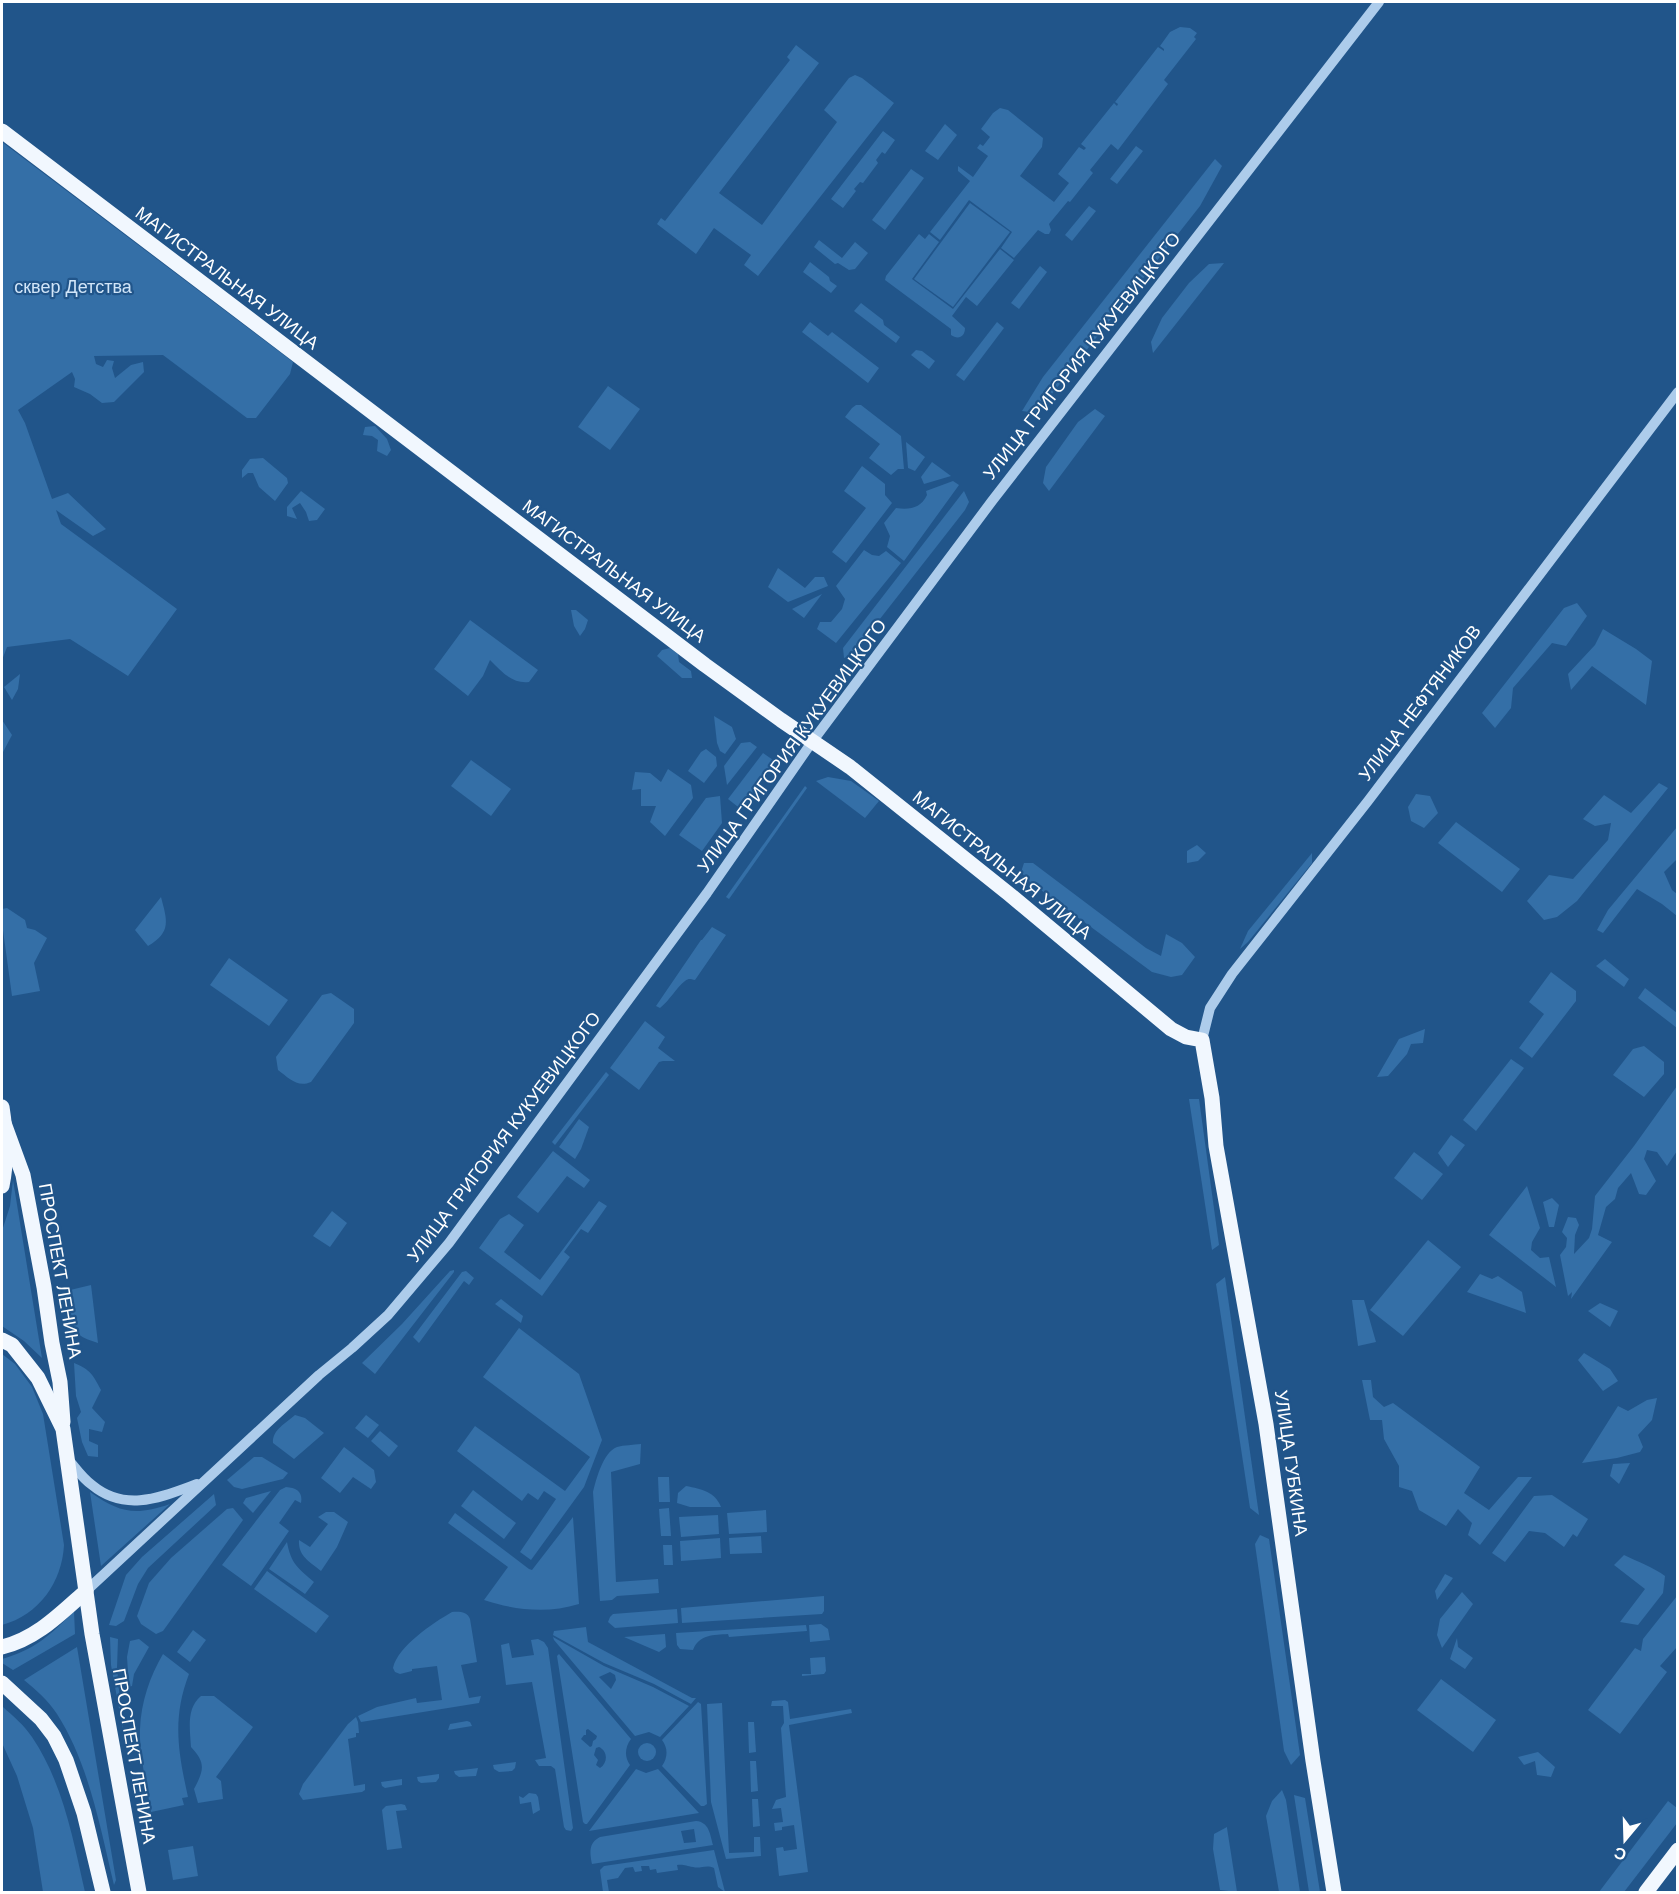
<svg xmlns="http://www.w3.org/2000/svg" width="1679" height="1894" viewBox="0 0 1679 1894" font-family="Helvetica,sans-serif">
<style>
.green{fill:#346fa7;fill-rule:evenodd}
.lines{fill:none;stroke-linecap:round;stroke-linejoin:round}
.minor{stroke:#adcceb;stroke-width:10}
.major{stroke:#f1f7fe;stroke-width:15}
.labels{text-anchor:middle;stroke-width:4.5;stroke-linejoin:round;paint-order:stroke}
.street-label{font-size:18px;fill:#fff;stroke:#21558a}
.park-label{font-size:18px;fill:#d1e5f8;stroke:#21558a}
</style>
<rect width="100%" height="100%" fill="#21558a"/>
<g class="green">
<polygon points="1180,27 1190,28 1197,33 1194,37 1196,39 1164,80 1168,84 1118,150 1111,144 1090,170 1093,173 1070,202 1068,201 1049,224 1051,230 1049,234 1045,234 1038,230 1014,258 1001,248 1012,232 969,200 940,240 930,232 970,181 958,171 958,166 973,177 988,156 977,148 980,144 983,146 990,137 981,129 993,113 1000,108 1008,110 1043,138 1042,147 1020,176 1054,202 1069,183 1058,174 1079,147 1084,150 1086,148 1081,144 1114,103 1117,106 1118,104 1115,102 1158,47 1164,51 1164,49 1160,46 1170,32"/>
<polygon points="796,45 819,63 719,193 762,225 837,122 824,110 849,78 855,75 862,78 894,103 758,276 744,265 751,255 714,228 696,254 657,224 661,218 665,221 790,60 787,57"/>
<polygon points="945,124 957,135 938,160 925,151"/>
<polygon points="883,131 895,140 885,154 882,152 876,160 878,163 863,183 860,182 854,189 856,191 843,208 831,199"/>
<polygon points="2,142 293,362 290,374 256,418 247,418 163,355 94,356 96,364 103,367 107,360 114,361 112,368 115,378 131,365 143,362 144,372 114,402 102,403 90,394 74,387 75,379 72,372 18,410 25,423 52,499 68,493 106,529 93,536 56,510 61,524 177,609 128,676 70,639 7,647 2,660"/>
<polygon points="1136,146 1143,151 1117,184 1110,179"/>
<polygon points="1215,159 1222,166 1200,206 1037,413 1022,411 1043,377"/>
<polygon points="911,169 924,178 885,230 872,220"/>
<polygon points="970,203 1010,232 953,307 914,279"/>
<polygon points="1089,206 1096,211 1072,241 1065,235"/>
<path d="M 919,234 L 925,239 L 929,234 L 939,242 L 912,279 L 953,309 L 1000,249 L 1014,260 L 977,306 L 966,297 L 952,316 L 965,328 C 965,337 958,340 951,335 L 951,329 L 885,280 L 886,276 Z"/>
<polygon points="819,240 842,258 855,242 868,253 855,269 849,270 838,263 835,264 814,247"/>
<polygon points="810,262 829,277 830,281 837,286 831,293 803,272"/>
<polygon points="1224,263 1153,353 1151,342 1162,318 1189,283 1209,264"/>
<polygon points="1040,266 1047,272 1019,309 1011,303"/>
<polygon points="861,303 883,320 884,325 900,337 896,343 854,311"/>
<polygon points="810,322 828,336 832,332 879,368 868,383 802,332"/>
<polygon points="997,322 1004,328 964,381 956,375"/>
<polygon points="916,350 922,351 935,361 929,369 911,355"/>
<polygon points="608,386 640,409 610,450 578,427"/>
<polygon points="856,405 861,405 901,436 904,469 898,469 891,475 869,458 880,444 845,417 852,408"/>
<polygon points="1095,409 1105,416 1049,491 1043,483 1046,467 1078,422"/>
<polygon points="375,426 387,439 391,450 387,456 377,451 378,440 372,436 363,435 365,427"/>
<polygon points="906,442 925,457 915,471 908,468"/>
<polygon points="263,458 287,478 288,483 275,501 259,487 253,473 248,473 242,478 242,470 250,459"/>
<polygon points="932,462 951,476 924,484 921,477"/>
<polygon points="862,466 885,484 885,495 892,503 846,563 832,552 866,508 844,491"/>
<path d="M 953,481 L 959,485 L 904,561 L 887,547 L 890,536 L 884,523 L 896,508 C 910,510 921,508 927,495 L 926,491 Z"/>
<polygon points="301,491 325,509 317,520 309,521 306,512 300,503 292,508 297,519 287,516 287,507"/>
<polygon points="964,491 969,502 965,510 851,656 844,658 843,648"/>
<polygon points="864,550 872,555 879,556 886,551 901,563 836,643 817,629 820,622 831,622 842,609 845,599 836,586"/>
<polygon points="778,568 805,588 815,577 824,577 828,586 788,602 768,587"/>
<polygon points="822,594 804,618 792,609"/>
<polygon points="1577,603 1587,616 1566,646 1552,643 1513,688 1511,708 1495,728 1482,713 1564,608"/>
<polygon points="571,610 576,610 588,620 585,629 580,636 574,626"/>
<path d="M 470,620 L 538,670 L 529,682 C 512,684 502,672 490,660 L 483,676 L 468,696 L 434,669 Z"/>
<polygon points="1603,629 1636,649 1652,661 1646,705 1592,666 1571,690 1568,674 1595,645"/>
<polygon points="670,648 678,654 679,662 691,671 692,678 682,678 657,656 662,650"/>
<polygon points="20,674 18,689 12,700 4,687"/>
<polygon points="714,716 732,727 736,739 725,754 720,751 717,743"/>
<polygon points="2,720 12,735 2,754"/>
<polygon points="750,742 757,747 727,785 724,766 741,743"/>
<polygon points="706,749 716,757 717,766 704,783 688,771 701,752"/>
<polygon points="763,753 776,762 742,810 728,799"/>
<polygon points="471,760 511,789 491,816 451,786"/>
<polygon points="668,769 691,785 693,798 665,836 650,822 656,806 641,806 641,789 632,790 635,772 650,773 661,782"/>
<polygon points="828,777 851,781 879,801 865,818 816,781"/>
<polygon points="1659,783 1668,788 1577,901 1557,917 1544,920 1527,901 1549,875 1573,879 1608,840 1611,823 1595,826 1583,819 1604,795 1631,813"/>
<polygon points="805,786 807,788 729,899 726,897"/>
<polygon points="1416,794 1430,796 1438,813 1424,828 1411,821 1408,807"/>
<polygon points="720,796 722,823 702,851 679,835 706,798"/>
<polygon points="1456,822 1520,869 1502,892 1438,843"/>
<polygon points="1677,827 1677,859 1664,872 1672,890 1677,894 1677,916 1662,904 1637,889 1603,933 1597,930 1608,910"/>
<polygon points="1197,845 1206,853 1198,861 1187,863 1187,851"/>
<polygon points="1312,853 1312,863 1248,942 1240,949 1248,931"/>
<polygon points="1024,863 1033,863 1146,948 1161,956 1166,934 1182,943 1195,957 1182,975 1171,977 1152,972 1030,882 1021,872"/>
<path d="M 161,897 C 167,920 172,932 148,946 L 135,930 Z"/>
<polygon points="7,908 25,920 27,928 35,930 47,938 34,963 40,991 12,996 2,923 2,909"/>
<path d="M 712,927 L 726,935 L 695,980 C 690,979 689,978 685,981 C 676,988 670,1000 660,1008 L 656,1006 L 701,940 L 702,940 Z"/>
<polygon points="229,958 288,1000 269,1026 210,985"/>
<polygon points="1605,959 1629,979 1624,987 1596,966"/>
<polygon points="1551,972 1576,991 1576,1001 1532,1058 1519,1048 1544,1014 1529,1002"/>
<polygon points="1645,988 1677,1013 1677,1028 1638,998"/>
<path d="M 331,993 L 354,1009 L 354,1023 L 311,1082 C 297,1088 289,1078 278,1070 L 276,1057 L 322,995 Z"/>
<polygon points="645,1021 665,1037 658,1048 675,1061 663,1061 659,1062 639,1090 610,1068"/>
<polygon points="1425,1029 1423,1043 1411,1044 1407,1054 1388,1076 1377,1077 1399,1039"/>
<polygon points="1644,1046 1664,1062 1664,1074 1644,1097 1613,1075 1633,1049"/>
<polygon points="1511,1059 1524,1068 1476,1131 1463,1120"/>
<polygon points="606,1072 609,1075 555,1145 552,1142"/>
<polygon points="1677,1086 1677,1151 1667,1166 1657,1152 1647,1150 1644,1159 1656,1181 1646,1195 1639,1194 1631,1173 1618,1188 1615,1199 1606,1207 1598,1235 1612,1242 1571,1299 1572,1292 1568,1296 1560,1255 1566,1247 1567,1238 1562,1232 1568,1217 1576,1218 1579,1225 1575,1235 1574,1254 1589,1238 1592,1229 1595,1196 1634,1146"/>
<polygon points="1189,1099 1199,1099 1219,1245 1212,1250"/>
<polygon points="579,1119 589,1127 581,1149 575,1159 559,1147"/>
<polygon points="1451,1135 1465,1145 1448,1167 1438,1153"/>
<polygon points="553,1151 590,1180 584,1188 567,1176 538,1213 517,1197"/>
<polygon points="1414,1152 1443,1174 1422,1200 1394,1178"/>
<polygon points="13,1180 42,1358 24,1341 2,1326 2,1231 10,1206"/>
<polygon points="1527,1186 1540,1228 1532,1242 1531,1250 1540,1258 1549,1257 1556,1287 1489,1235"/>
<polygon points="1552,1198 1559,1205 1554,1227 1549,1227 1543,1202"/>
<polygon points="599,1201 607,1206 588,1233 581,1229 564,1252 570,1257 542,1296 479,1248 500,1219 509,1214 524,1225 504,1252 540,1280"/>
<polygon points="332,1211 347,1223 330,1247 313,1236"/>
<polygon points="1428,1240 1461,1267 1403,1336 1370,1310"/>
<polygon points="454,1270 454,1272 375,1374 362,1363 402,1324 450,1271"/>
<polygon points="466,1271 474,1278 469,1285 464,1281 419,1343 413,1337 462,1272"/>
<polygon points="1480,1274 1492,1279 1498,1276 1522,1292 1526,1313 1467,1292"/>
<polygon points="1225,1277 1259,1515 1250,1508 1216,1284"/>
<path d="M 91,1285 L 98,1343 C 65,1333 69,1322 66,1291 Z"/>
<polygon points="501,1299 523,1316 521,1323 495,1304"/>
<polygon points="1352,1300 1364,1300 1376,1342 1358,1346"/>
<polygon points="1600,1303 1618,1311 1610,1327 1588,1311"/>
<polygon points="519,1328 579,1374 602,1440 584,1487 531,1560 520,1552 556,1499 544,1491 538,1500 528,1493 522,1501 457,1451 475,1426 565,1491 590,1457 483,1377"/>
<polygon points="1584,1353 1610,1369 1618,1381 1603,1391 1578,1360"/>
<path d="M 2,1354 L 15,1364 L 32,1387 L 43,1414 L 64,1545 C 62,1582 39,1615 2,1625 Z"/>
<path d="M 74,1363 C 91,1370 93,1375 101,1390 L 92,1408 L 105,1422 L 102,1432 L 89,1429 L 89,1441 L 98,1445 L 98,1457 L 88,1456 L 82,1442 L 77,1418 L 81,1412 L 76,1396 Z"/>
<polygon points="1362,1380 1371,1380 1373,1397 1384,1407 1393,1403 1480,1467 1464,1493 1489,1510 1518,1477 1532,1477 1480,1545 1468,1535 1472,1523 1458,1509 1446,1526 1419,1510 1412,1491 1399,1487 1399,1466 1384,1439 1382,1420 1370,1420"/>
<polygon points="1657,1398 1652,1420 1638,1435 1643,1447 1640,1452 1617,1458 1582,1463 1618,1406 1628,1411 1647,1400"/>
<path d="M 295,1415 L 305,1418 L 324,1433 L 294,1459 L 273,1443 C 272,1430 286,1423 295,1415 Z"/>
<polygon points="366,1415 379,1425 368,1438 355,1428"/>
<polygon points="380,1431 398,1446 389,1457 371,1441"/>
<path d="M 641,1444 L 640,1464 L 611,1472 L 616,1582 L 658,1579 L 659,1593 L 617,1596 L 612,1600 L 600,1601 L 593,1492 C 596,1480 603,1452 617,1447 C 624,1445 633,1445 641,1444 Z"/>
<polygon points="344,1447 374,1470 376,1482 371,1489 353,1477 340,1493 321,1478"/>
<polygon points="254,1457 262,1457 288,1473 283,1479 242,1489 234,1487 227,1480"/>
<polygon points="1630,1463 1619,1484 1610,1476 1613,1464"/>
<polygon points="658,1477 669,1477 670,1502 659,1502"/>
<path d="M 686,1486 C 702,1489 715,1492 721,1507 L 690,1507 L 677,1503 L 678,1493 Z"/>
<path d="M 286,1487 C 297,1488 303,1492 301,1503 L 295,1500 L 279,1523 L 289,1531 L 251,1586 L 222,1565 L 280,1490 Z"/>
<polygon points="473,1490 516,1523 504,1539 461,1506"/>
<polygon points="271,1491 253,1513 243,1503 246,1498"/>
<path d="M 90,1492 C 120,1513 135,1516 170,1504 L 101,1566 Z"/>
<polygon points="214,1494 216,1505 148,1568 138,1584 124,1621 116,1626 109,1625 126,1575 142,1557"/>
<polygon points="1552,1495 1588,1519 1577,1537 1573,1534 1564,1547 1545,1533 1529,1531 1505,1562 1492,1553 1534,1496"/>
<polygon points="233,1508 243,1520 163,1631 156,1634 141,1624 137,1616 149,1583 171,1558 227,1509"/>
<polygon points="669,1508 671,1536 661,1536 659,1509"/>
<polygon points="766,1510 767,1532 729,1534 727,1513"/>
<path d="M 326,1512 L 334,1512 L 348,1522 L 337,1547 L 321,1571 C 309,1561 298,1556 299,1540 L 310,1547 L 328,1524 L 318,1517 Z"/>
<path d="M 455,1513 L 529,1569 L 532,1570 L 573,1517 L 579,1604 C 547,1614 514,1610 484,1600 L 508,1567 L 448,1523 Z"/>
<polygon points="718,1515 719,1534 681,1537 679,1517"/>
<polygon points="1260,1535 1269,1539 1300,1755 1291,1765 1284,1751 1255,1544"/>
<polygon points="761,1536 762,1553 730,1554 729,1538"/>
<polygon points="720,1538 721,1558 681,1561 680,1541"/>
<path d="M 287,1542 C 291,1564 298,1568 314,1582 L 305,1594 L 269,1569 Z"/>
<polygon points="663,1545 672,1545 673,1565 664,1565"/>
<path d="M 1624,1555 C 1638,1562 1653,1567 1665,1576 L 1663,1593 L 1638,1625 L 1620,1622 L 1645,1589 L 1614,1565 Z"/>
<polygon points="267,1571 329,1616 316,1633 254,1589"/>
<polygon points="1445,1574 1453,1578 1437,1600 1435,1591"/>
<polygon points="1462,1592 1473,1604 1442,1648 1437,1635 1440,1619"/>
<polygon points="824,1596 824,1611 822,1614 682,1623 681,1608"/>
<polygon points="1677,1596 1677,1647 1660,1666 1667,1672 1620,1734 1588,1710 1635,1648 1641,1651 1643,1639"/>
<polygon points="677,1609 678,1623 615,1628 608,1622 610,1617 613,1614"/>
<path d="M 74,1611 L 75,1634 L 13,1670 L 2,1663 L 2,1659 C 34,1650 51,1635 74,1611 Z"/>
<path d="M 452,1612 C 459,1611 468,1612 470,1619 L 477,1662 L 461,1665 L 469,1698 L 481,1696 L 479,1703 L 361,1722 L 358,1716 L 377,1707 L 416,1698 L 417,1703 L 442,1700 L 437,1666 L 412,1669 L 412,1671 L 400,1674 L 395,1672 L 393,1668 C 398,1646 433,1623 452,1612 Z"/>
<polygon points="821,1624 828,1629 830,1640 810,1642 809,1625"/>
<path d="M 806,1625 L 807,1631 L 729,1637 L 728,1634 C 714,1635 699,1634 693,1650 L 680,1649 L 677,1645 L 676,1633 Z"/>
<polygon points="586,1627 588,1642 692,1698 696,1698 691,1704 654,1684 604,1663 553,1635 554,1631"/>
<polygon points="193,1630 206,1640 190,1662 177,1652"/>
<polygon points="665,1634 666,1647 659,1652 624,1637"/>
<polygon points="110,1637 118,1639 117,1668 123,1730 111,1665"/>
<path d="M 553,1637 L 604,1666 L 653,1687 L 689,1706 L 660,1737 L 649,1732 L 635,1736 L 554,1640 ZM 610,1672 L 615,1675 L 616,1680 L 611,1689 L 599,1677 Z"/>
<polygon points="1457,1638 1458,1647 1473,1658 1465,1669 1450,1659"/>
<polygon points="139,1639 149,1647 134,1674 132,1686 129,1687 127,1657 130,1641"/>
<polygon points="538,1639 544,1642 548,1648 573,1828 571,1831 566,1830 564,1827 555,1769 551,1766 539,1766 535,1760 546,1758 532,1682 506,1685 501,1645 509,1643 512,1658 534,1655 531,1640"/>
<path d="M 77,1647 L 116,1880 L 114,1885 C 100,1827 89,1764 57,1714 C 48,1700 36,1690 24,1680 Z"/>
<path d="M 163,1654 L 189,1674 C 172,1718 178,1752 188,1797 L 182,1798 L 184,1805 L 151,1812 C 147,1786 139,1755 140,1729 C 141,1702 150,1676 163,1654 Z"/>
<path d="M 559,1654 L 631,1739 C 625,1747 624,1757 630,1765 L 587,1824 L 585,1824 L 583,1822 L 557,1656 ZM 588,1729 L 597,1736 L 596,1739 L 593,1741 L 592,1746 L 590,1747 L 581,1739 L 584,1735 L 586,1735 L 586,1730 ZM 599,1747 C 608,1751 608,1763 600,1768 L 596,1765 L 598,1760 L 594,1755 L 596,1748 Z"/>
<polygon points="825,1657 826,1671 824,1674 802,1676 802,1674 811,1674 810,1658"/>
<polygon points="1441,1679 1496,1720 1473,1752 1417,1710"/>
<path d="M 201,1696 L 214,1696 L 253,1727 L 216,1777 L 221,1781 L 223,1799 L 198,1803 L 194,1789 C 204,1770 206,1763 191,1747 C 190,1730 186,1708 201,1696 Z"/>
<polygon points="785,1700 788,1702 790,1719 851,1709 852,1713 789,1725 808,1872 779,1876 776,1848 783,1847 784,1851 797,1849 794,1825 782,1827 782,1830 775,1831 774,1823 783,1822 781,1808 772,1809 776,1800 786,1797 781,1728 784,1723 783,1706 771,1706 772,1701"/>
<path d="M 698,1702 L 701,1704 L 707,1804 L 704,1806 L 701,1806 L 662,1766 C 668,1757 668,1748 662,1740 Z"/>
<polygon points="722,1703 729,1853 754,1852 754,1837 760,1837 761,1856 726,1859 711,1802 707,1704"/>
<path d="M 3,1707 C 13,1716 24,1725 32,1737 C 63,1783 73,1839 85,1892 L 43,1892 L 33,1828 L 17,1776 L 2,1743 L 2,1708 Z"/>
<polygon points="356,1717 358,1722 359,1733 356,1733 356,1737 348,1739 354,1786 365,1784 365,1790 362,1792 303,1800 299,1794 303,1784 348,1724"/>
<polygon points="467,1721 470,1722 472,1726 448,1730 450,1724"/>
<polygon points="748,1722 754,1722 756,1752 749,1753"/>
<circle cx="647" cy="1752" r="9"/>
<polygon points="1538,1752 1555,1767 1551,1777 1537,1775 1535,1761 1524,1765 1518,1757"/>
<polygon points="750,1761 756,1761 758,1791 751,1792"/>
<polygon points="516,1762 515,1768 512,1771 499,1772 494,1769 493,1765"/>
<polygon points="478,1768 476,1776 459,1777 455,1774 454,1771"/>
<polygon points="636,1769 646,1773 658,1769 699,1813 589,1831"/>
<polygon points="439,1774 439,1778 436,1782 421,1783 418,1781 417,1777"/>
<polygon points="402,1779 402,1785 385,1788 382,1786 381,1782"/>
<polygon points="1282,1790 1286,1800 1300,1892 1279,1892 1266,1816 1272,1801"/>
<polygon points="529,1793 536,1794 538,1797 540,1810 533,1814 531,1802 520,1804 519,1796 523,1798"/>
<polygon points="1294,1795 1305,1798 1320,1892 1309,1892"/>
<polygon points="752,1799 758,1799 760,1826 753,1827"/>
<polygon points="1668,1801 1677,1808 1677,1823 1624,1892 1599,1892"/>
<polygon points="401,1804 405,1805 407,1810 396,1811 402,1848 387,1850 382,1810 386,1806"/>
<path d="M 696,1821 C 709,1822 710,1834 713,1845 L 592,1864 C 590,1853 588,1843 600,1837 ZM 694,1829 L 696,1842 L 684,1843 L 681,1831 Z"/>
<polygon points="1227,1827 1227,1828 1237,1892 1220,1890 1213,1849 1214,1834"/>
<polygon points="193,1846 198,1876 173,1880 168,1850"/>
<path d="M 714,1850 L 725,1892 L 718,1887 L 714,1868 C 706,1864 701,1869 693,1867 C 686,1866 684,1864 677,1865 L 678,1870 L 657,1873 L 656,1869 L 650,1870 L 649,1866 L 641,1866 L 642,1871 L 635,1872 L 633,1867 L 625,1868 L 618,1878 L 607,1880 L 609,1892 L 603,1892 L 600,1870 L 604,1866 Z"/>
</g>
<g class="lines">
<g class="minor">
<polyline points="1202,1040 1210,1008 1232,974 1368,801 1678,392"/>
<path d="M 67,1458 C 75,1467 82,1478 92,1485 C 126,1513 161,1497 197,1484"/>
<polyline points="86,1591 319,1375 352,1348 388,1315 449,1243 707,893 812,742 992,501 1379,2"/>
</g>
<g class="major">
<polyline points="2,131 705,665 781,720 850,767 1009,894 1171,1029 1186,1037 1202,1040 1212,1098 1216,1146 1266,1424 1313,1761 1334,1892"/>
<path d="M 2,1107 C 6,1132 7,1162 2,1186"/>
<polyline points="4,1123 23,1175 44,1287 52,1343 60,1382 63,1422"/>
<polyline points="2,1340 12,1345 38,1378 63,1429 92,1634 139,1892"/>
<path d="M 2,1647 C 36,1639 60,1614 86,1591"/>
<polyline points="2,1683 41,1719 54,1736 66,1760 84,1813 103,1892"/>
<polyline points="1646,1892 1678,1850"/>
</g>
</g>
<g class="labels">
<g class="street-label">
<text transform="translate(227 278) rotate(37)" y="6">МАГИСТРАЛЬНАЯ УЛИЦА</text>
<text transform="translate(1082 356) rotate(-52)" y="6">УЛИЦА ГРИГОРИЯ КУКУЕВИЦКОГО</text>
<text transform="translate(614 571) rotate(37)" y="6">МАГИСТРАЛЬНАЯ УЛИЦА</text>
<text transform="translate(1420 703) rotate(-53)" y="6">УЛИЦА НЕФТЯНИКОВ</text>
<text transform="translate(792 746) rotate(-54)" y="6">УЛИЦА ГРИГОРИЯ КУКУЕВИЦКОГО</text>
<text transform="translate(1002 865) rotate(39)" y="6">МАГИСТРАЛЬНАЯ УЛИЦА</text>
<text transform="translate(504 1137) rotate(-53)" y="6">УЛИЦА ГРИГОРИЯ КУКУЕВИЦКОГО</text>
<text transform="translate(60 1271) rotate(80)" y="6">ПРОСПЕКТ ЛЕНИНА</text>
<text transform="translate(1291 1463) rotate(82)" y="6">УЛИЦА ГУБКИНА</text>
<text transform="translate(134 1756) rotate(80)" y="6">ПРОСПЕКТ ЛЕНИНА</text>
</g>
<g class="park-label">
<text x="73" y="293">сквер Детства</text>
</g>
</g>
<rect width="1679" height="1894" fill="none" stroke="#ffffff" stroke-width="6"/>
<g transform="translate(1625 1840) rotate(199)" stroke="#21558a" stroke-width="4.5" paint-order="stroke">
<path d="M0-4.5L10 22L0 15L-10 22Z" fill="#ffffff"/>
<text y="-9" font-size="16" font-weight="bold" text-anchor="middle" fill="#ffffff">С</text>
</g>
</svg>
